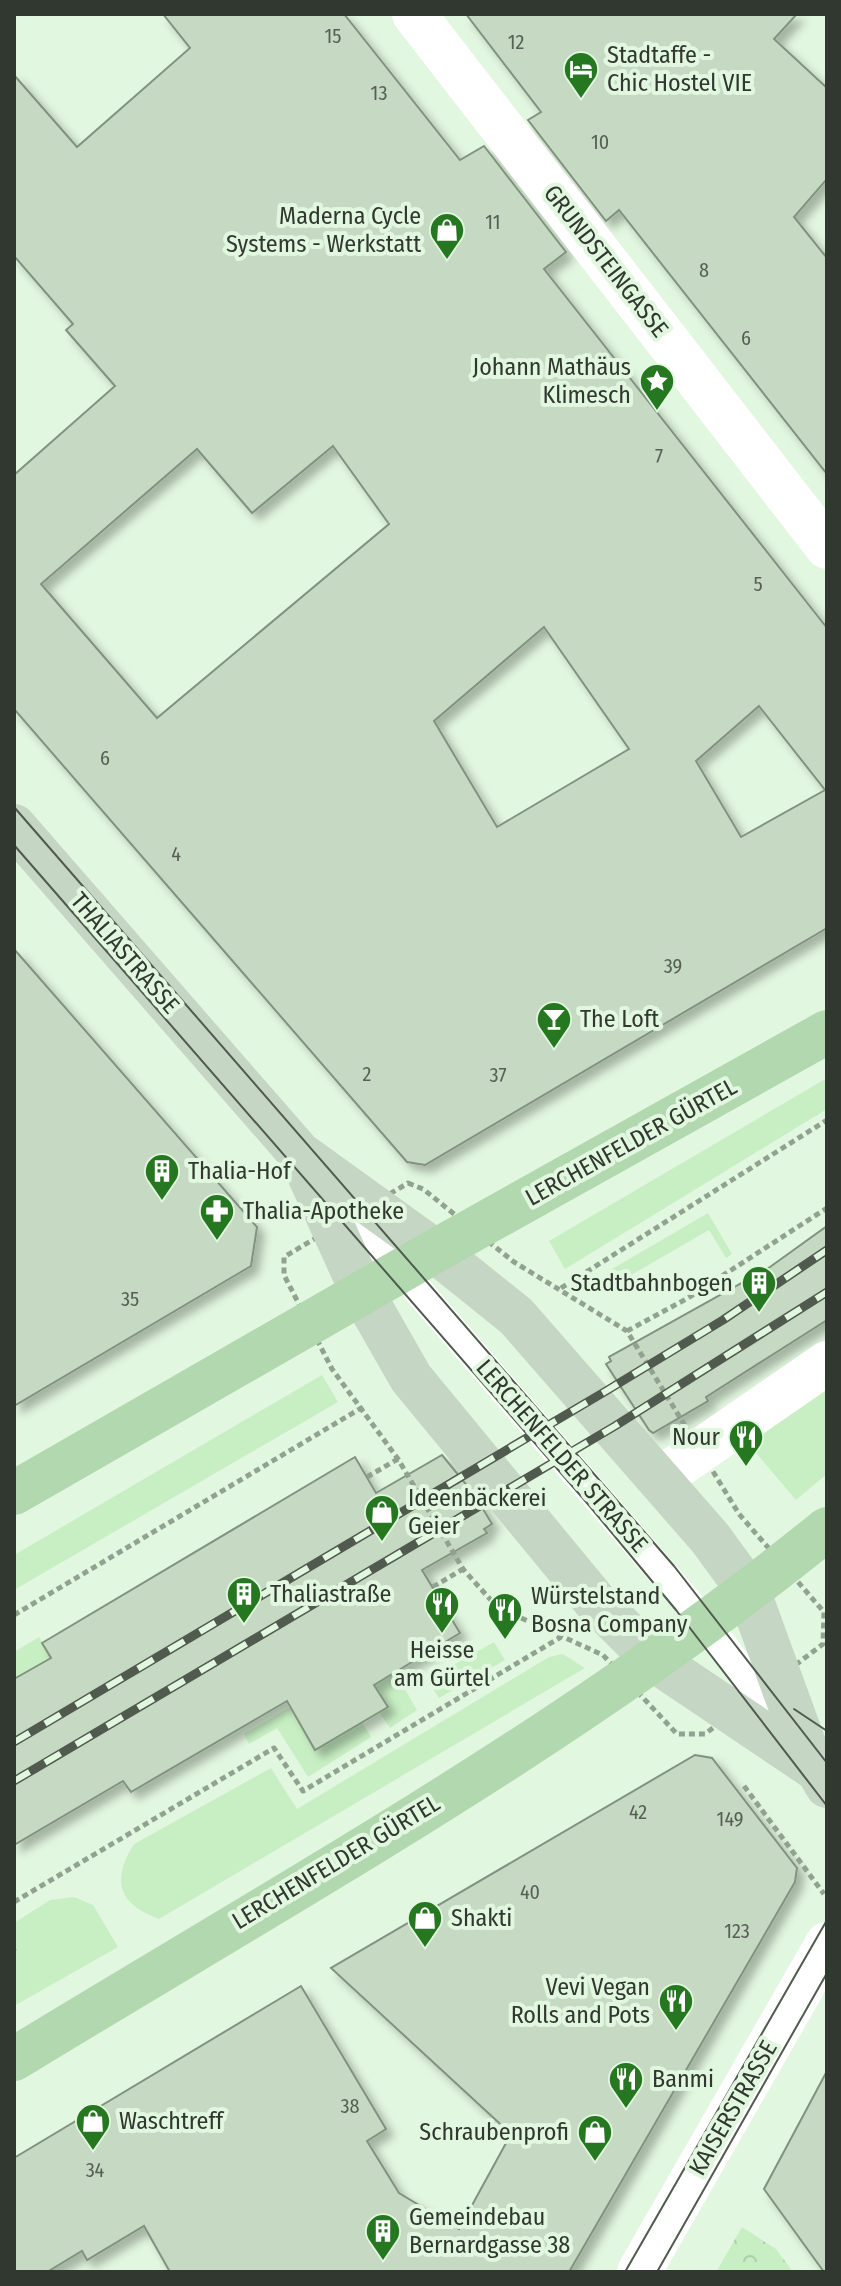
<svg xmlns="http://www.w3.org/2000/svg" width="841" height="2286" viewBox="0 0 841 2286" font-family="'Fira Sans Condensed',sans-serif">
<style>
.green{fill:#c8efc4}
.park{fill:url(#park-crowns)}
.building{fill:#c6dac3;stroke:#80937e;stroke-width:2;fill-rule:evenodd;filter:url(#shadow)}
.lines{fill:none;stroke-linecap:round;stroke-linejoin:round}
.path{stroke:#92a290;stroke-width:5;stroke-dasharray:6 4;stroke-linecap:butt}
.lane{stroke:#fff;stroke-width:30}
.street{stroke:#fff;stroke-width:44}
.secondary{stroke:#c5d7c4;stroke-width:44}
.primary{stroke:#b2d8af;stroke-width:44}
.tram{stroke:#505a4e;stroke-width:2}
.rail-casing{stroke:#505a4e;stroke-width:9}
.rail{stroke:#e2f7df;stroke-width:6;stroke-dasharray:18;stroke-linecap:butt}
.labels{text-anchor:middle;stroke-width:8;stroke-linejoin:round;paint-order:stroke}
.number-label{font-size:20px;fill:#566054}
.poi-label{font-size:24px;fill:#30382f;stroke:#e2f7df;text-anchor:start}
.street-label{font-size:24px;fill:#30382f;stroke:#e2f7df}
</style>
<defs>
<pattern id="park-crowns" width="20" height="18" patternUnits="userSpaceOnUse" patternTransform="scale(2)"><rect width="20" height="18" fill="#c8efc4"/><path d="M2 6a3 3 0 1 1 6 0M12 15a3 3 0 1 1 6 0" fill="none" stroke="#accea9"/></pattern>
<filter id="shadow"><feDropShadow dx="7" dy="7" stdDeviation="4" flood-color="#0004"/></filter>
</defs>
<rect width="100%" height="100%" fill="#e2f7df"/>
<g class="green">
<polygon points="827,1078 827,1109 565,1269 549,1241"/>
<polygon points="708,1213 732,1254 726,1258 709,1230 619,1282 612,1269"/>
<polygon points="322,1375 338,1402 14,1590 14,1555"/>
<polygon points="827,1385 827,1474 796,1500 745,1440"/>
<polygon points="39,1637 51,1658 14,1679 14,1652"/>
<polygon points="494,1642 505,1660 439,1698 427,1680"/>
<path d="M 563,1654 L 585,1668 L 159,1919 C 118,1904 111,1880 134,1844 L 271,1768 L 297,1809 L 549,1657 Z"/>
<polygon points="365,1670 394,1670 417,1710 390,1728 379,1712 387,1706"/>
<polygon points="290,1707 315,1749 362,1722 371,1737 308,1777 277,1728 249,1744 244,1734"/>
<polygon points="74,1897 93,1905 118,1947 14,2006 14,1923 50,1900"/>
</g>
<polygon class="park" points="742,2227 776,2249 793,2272 716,2272"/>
<g class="building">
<path d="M 163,14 L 344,14 L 460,160 L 484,146 L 566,252 L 544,269 L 827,628 L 827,928 L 425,1165 L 407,1162 L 14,709 L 14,475 L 115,386 L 66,330 L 73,324 L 14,256 L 14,75 L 77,147 L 190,48 ZM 333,446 L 389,524 L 157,718 L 41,584 L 197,449 L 252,513 ZM 544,627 L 629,749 L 497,827 L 434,721 ZM 759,706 L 825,790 L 741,837 L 696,761 Z"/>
<polygon points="466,14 797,14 774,39 827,88 827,179 794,217 827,258 827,474 619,210 606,221 528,120 541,112"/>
<polygon points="14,949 257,1227 251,1266 14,1406"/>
<polygon points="827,1226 827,1320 706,1397 708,1401 653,1433 649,1430 606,1364 611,1361 609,1357 770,1267"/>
<polygon points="442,1455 474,1494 492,1524 484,1529 487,1533 422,1570 460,1633 374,1685 388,1707 315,1750 287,1701 131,1792 123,1781 14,1845 14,1679 51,1658 42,1643 355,1457 376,1493"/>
<polygon points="695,1755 712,1758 797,1868 795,1882 569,2272 170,2272 144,2226 87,2260 82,2251 47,2272 14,2272 14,2158 301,1986 386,2129 367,2141 399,2193 459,2229 511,2134 331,1968"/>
<polygon points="827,2071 827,2272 824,2272 764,2189"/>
</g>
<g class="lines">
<g class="path">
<polygon points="408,1183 423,1189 514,1262 627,1331 739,1514 824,1612 823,1644 705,1734 677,1734 603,1655 497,1607 463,1569 398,1459 332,1369 284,1275 284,1257"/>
<polyline points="561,1288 827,1120"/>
<polyline points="627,1331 688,1298 827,1208"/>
<polyline points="367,1477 398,1459"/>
<polyline points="433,1587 463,1569"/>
<polyline points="14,1615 363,1407"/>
<polyline points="744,1786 824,1894"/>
<polyline points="14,1902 274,1748 303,1791 561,1637"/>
<polyline points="14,1949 15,1948"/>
</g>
<polyline class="lane" points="338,1198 705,1622 791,1737"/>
<g class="street">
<polyline points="414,14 827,547"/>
<polyline points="659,1479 827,1363"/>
<polyline points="639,2272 827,1944"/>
</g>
<g class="secondary">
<polyline points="14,826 299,1153 435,1251 516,1316 710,1538 748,1590 807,1752 827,1786"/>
<polyline points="300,1155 363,1294 411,1378 594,1600 654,1660 813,1767"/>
</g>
<g class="primary">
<polyline points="14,1493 435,1251 827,1032"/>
<path d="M 14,2059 C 289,1891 576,1733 827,1529"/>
</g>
<g class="tram">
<polyline points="14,807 674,1566 827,1763"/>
<polyline points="14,845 587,1503 676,1610 827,1806"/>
<polyline points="794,1709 827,1731"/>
<polyline points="625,2272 827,1920"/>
<polyline points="657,2272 827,1973"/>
</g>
<g class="rail-casing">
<g id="rail">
<polyline points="14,1742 606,1391 723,1320 827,1250"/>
<polyline points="14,1781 615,1426 827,1292"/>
</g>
</g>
<use href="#rail" class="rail"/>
</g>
<defs>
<g id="hotel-pin" transform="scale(1.8)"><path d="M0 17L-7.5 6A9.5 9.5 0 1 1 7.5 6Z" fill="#257720" stroke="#e2f7df"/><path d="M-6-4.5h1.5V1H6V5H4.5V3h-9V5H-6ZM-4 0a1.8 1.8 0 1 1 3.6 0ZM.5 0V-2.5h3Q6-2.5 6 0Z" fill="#fff"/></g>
<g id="shop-pin" transform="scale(1.8)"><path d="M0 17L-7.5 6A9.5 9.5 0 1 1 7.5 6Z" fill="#257720" stroke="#e2f7df"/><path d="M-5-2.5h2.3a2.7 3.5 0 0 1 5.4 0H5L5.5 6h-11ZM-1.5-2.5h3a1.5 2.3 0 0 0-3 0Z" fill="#fff"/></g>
<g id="sight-pin" transform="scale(1.8)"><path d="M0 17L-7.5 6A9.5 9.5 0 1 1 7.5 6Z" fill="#257720" stroke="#e2f7df"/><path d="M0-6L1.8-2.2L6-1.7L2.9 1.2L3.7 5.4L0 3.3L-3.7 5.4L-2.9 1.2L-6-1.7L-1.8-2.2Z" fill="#fff"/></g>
<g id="bar-pin" transform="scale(1.8)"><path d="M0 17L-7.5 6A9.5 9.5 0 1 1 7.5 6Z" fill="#257720" stroke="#e2f7df"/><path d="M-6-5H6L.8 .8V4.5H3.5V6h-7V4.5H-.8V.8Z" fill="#fff"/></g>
<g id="building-pin" transform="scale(1.8)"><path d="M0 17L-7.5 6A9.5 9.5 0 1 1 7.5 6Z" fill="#257720" stroke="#e2f7df"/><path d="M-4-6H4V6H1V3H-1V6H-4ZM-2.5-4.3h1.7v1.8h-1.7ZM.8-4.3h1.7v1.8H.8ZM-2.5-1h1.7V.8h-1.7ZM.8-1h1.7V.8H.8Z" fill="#fff"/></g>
<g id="pharmacy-pin" transform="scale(1.8)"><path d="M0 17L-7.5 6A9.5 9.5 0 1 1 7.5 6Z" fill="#257720" stroke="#e2f7df"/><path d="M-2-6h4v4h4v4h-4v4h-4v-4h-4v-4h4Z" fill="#fff"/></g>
<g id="restaurant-pin" transform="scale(1.8)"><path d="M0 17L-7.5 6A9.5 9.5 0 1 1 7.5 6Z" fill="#257720" stroke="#e2f7df"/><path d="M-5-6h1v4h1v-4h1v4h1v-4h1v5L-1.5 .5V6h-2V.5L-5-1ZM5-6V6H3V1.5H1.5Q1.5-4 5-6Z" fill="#fff"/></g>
</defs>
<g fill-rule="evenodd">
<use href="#hotel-pin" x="581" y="69"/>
<use href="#shop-pin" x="447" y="230"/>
<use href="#sight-pin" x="657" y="381"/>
<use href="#bar-pin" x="554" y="1019"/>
<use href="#building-pin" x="162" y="1171"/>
<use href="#pharmacy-pin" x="217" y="1211"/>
<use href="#building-pin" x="759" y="1283"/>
<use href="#restaurant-pin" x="746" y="1437"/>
<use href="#shop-pin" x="382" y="1512"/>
<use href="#building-pin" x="244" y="1594"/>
<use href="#restaurant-pin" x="442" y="1604"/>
<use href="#restaurant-pin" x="505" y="1610"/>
<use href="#shop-pin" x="425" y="1918"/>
<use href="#restaurant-pin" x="676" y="2001"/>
<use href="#restaurant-pin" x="626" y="2079"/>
<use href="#shop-pin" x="93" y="2121"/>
<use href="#shop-pin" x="595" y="2132"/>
<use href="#building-pin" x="383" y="2231"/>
</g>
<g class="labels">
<g class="number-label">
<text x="333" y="43">15</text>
<text x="516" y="49">12</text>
<text x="379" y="100">13</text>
<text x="600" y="149">10</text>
<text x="493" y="229">11</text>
<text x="704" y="277">8</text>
<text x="746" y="345">6</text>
<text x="659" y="463">7</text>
<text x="758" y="591">5</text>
<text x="105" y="765">6</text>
<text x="176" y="861">4</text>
<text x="673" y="973">39</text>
<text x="367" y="1081">2</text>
<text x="498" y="1082">37</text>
<text x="130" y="1306">35</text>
<text x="638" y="1819">42</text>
<text x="730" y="1826">149</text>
<text x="530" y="1899">40</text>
<text x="737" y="1938">123</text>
<text x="350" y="2113">38</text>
<text x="95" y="2177">34</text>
</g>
<g class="poi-label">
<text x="607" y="63">Stadtaffe -<tspan x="607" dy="28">Chic Hostel VIE</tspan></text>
<text x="421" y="224" text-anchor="end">Maderna Cycle<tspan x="421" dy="28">Systems - Werkstatt</tspan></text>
<text x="631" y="375" text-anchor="end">Johann Mathäus<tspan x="631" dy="28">Klimesch</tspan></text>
<text x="580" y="1027">The Loft</text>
<text x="188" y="1179">Thalia-Hof</text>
<text x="243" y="1219">Thalia-Apotheke</text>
<text x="733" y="1291" text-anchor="end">Stadtbahnbogen</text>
<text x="720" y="1445" text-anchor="end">Nour</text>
<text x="408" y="1506">Ideenbäckerei<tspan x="408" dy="28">Geier</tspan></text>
<text x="270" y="1602">Thaliastraße</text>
<text x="531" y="1604">Würstelstand<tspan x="531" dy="28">Bosna Company</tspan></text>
<text x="442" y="1658" text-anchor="middle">Heisse<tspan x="442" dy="28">am Gürtel</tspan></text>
<text x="451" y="1926">Shakti</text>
<text x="650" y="1995" text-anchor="end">Vevi Vegan<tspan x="650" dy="28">Rolls and Pots</tspan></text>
<text x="652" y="2087">Banmi</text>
<text x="119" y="2129">Waschtreff</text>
<text x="569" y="2140" text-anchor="end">Schraubenprofi</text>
<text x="409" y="2225">Gemeindebau<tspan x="409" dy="28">Bernardgasse 38</tspan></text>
</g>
<g class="street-label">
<text transform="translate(606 261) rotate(52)" y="8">GRUNDSTEINGASSE</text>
<text transform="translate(125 953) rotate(49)" y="8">THALIASTRASSE</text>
<text transform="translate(631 1142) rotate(-29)" y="8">LERCHENFELDER GÜRTEL</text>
<text transform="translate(562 1456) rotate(49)" y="8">LERCHENFELDER STRASSE</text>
<text transform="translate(336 1862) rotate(-31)" y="8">LERCHENFELDER GÜRTEL</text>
<text transform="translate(733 2108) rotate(-60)" y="8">KAISERSTRASSE</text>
</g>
</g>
<rect width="841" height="2286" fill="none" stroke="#30382f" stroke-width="32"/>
</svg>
